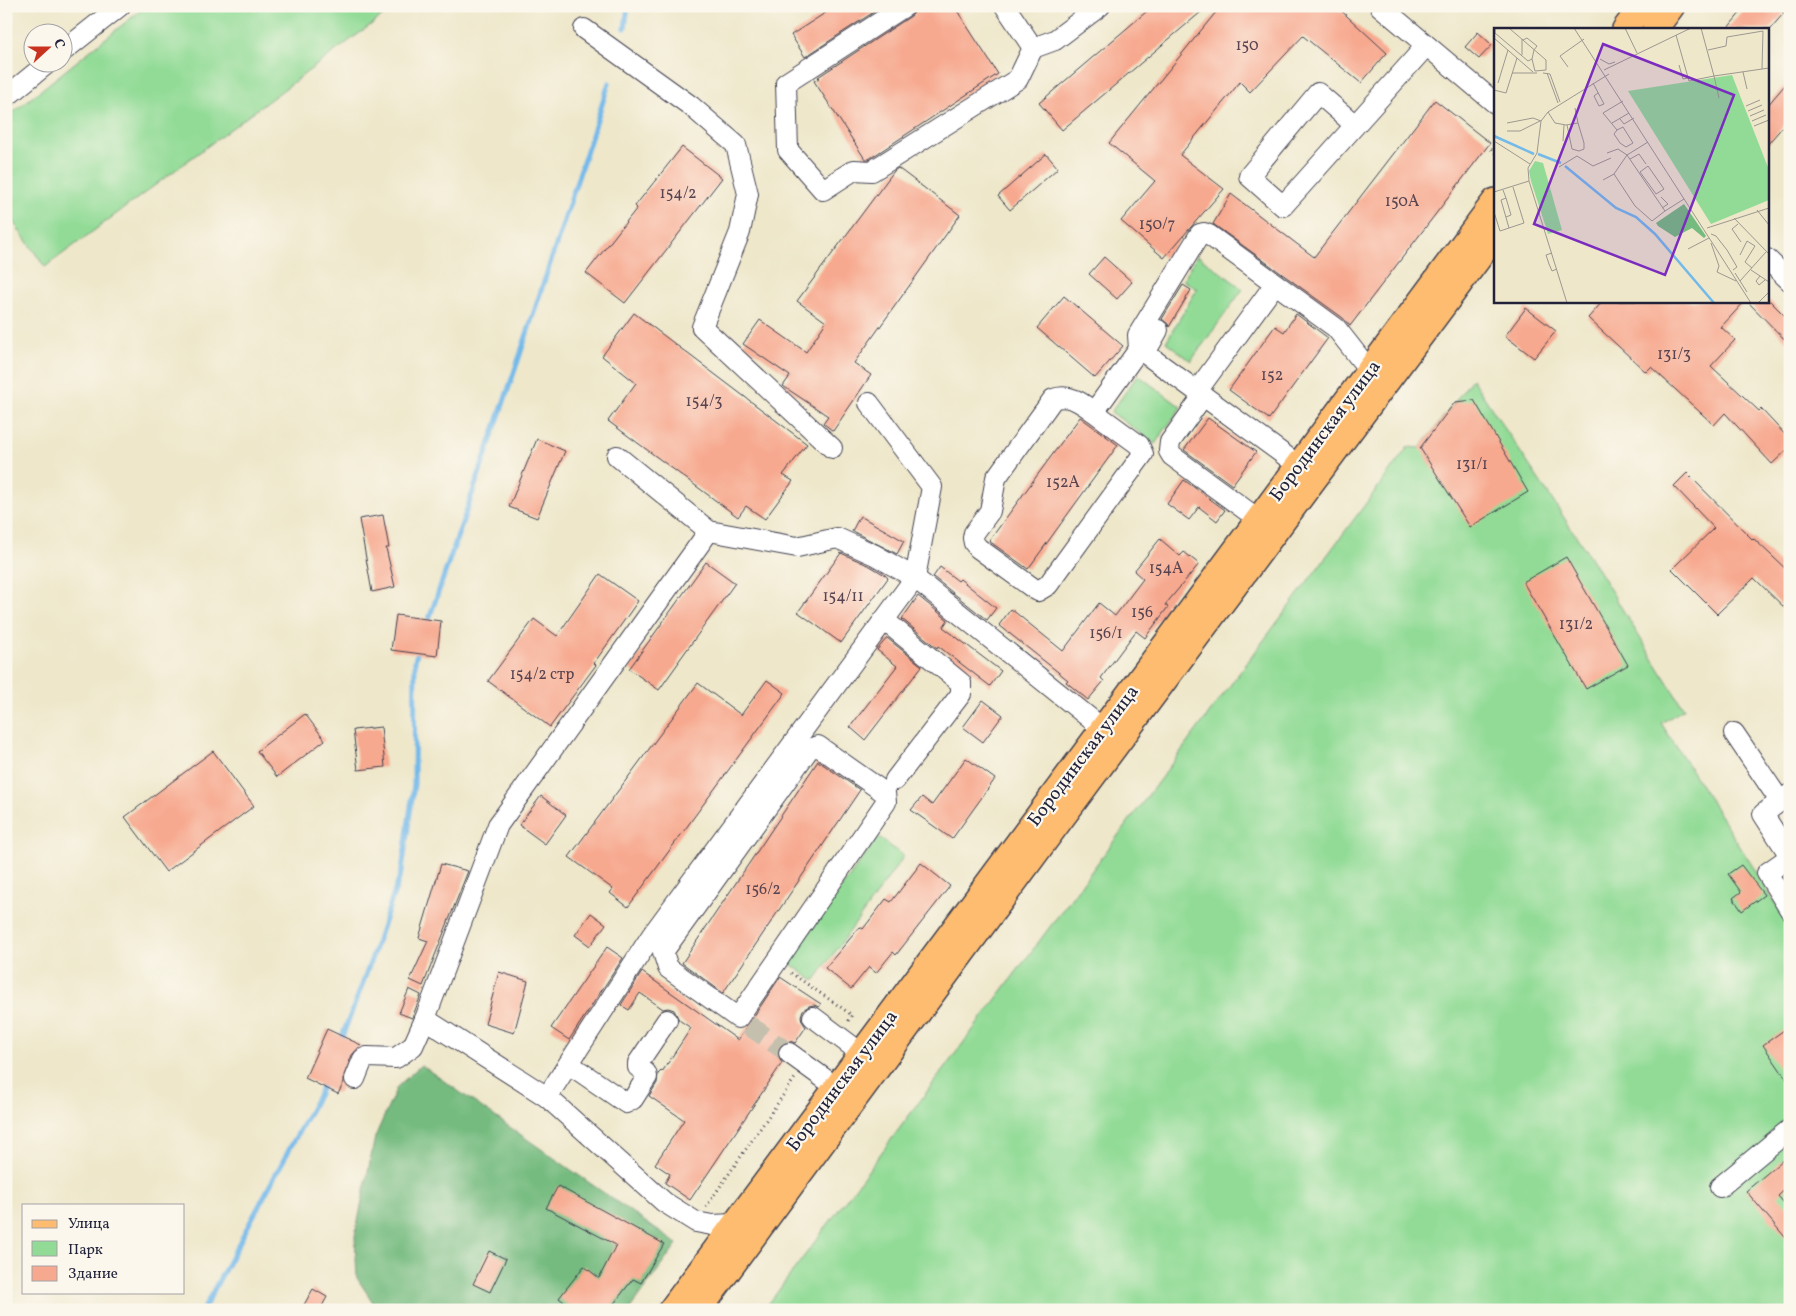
<svg xmlns="http://www.w3.org/2000/svg" width="1796" height="1316" viewBox="0 0 1796 1316" font-family="Vollkorn,serif">
<style>
.green{fill:#92db96;stroke:#5a7e68}
.forest{fill:#75bb7f;stroke:#4c6e5d}
.lines{fill:none;stroke-linecap:round;stroke-linejoin:round}
.stream{stroke:#73b9ea;stroke-width:5}
.building{fill:#f7a98f}
.minor-tunnel{stroke:#c5c0ad;stroke-width:20;stroke-dasharray:20 10;stroke-linecap:butt}
.minor-casing{stroke:#414050;stroke-width:22}
.major-casing{stroke:#414050;stroke-width:28}
.path{stroke:#414050;stroke-width:3;stroke-dasharray:1 4;stroke-linecap:butt}
.minor{stroke:#fff;stroke-width:20}
.major{stroke:#fdbc6f;stroke-width:25}
.labels{text-anchor:middle;stroke-width:4.5;stroke-linejoin:round;paint-order:stroke}
.number-label{font-size:16px;fill:#574450}
.street-label{font-size:19px;fill:#22223b;stroke:#fbf7ec}
.inset-river{fill:none;stroke:#73b9ea;stroke-width:2.5}
.inset-road{fill:none;stroke:#9c9891;stroke-width:1}
.view{fill:#7b2cbf;fill-opacity:0.15;stroke:#7b2cbf;stroke-width:2.5}
.inset-edge{fill:none;stroke:#22223b;stroke-width:2.5}
</style>
<rect width="100%" height="100%" fill="#fbf7ec"/>
<filter id="ink" filterUnits="userSpaceOnUse"><feTurbulence type="fractalNoise" baseFrequency=".02" numOctaves="2"/><feDisplacementMap in="SourceGraphic" scale="10" xChannelSelector="R" yChannelSelector="G"/><feConvolveMatrix kernelMatrix="1 2 1 2 8 2 1 2 1" color-interpolation-filters="sRGB"/></filter>
<filter id="wash" filterUnits="userSpaceOnUse"><feTurbulence type="fractalNoise" baseFrequency=".0096" numOctaves="4" result="noise"/><feDisplacementMap in="SourceGraphic" scale="20" xChannelSelector="R" yChannelSelector="G"/><feGaussianBlur stdDeviation="1.12" result="paint"/><feColorMatrix in="noise" values="0 0 0 0 0 0 0 0 0 0 0 0 0 0 0 0 0 1.4 0 .05"/><feComposite in="paint" operator="in"/></filter>
<g filter="url(#wash)">
<rect width="100%" height="100%" fill="#eee7ca"/>
<g class="green">
<polygon points="146,6 396,6 45,267 6,212 6,118"/>
<polygon points="1197,255 1243,289 1191,361 1166,342 1197,289 1183,280"/>
<polygon points="1138,375 1181,407 1155,444 1111,412"/>
<polygon points="1472,379 1590,557 1684,709 1661,723 1755,870 1790,928 1790,1310 764,1310 1408,447 1420,448"/>
<polygon points="878,837 904,856 814,981 788,962"/>
</g>
<polygon class="forest" points="421,1065 677,1244 629,1310 385,1310 374,1304 357,1278 355,1236 375,1137 397,1087"/>
<g class="lines">
<g class="stream">
<polyline points="625,28 628,6"/>
<polyline points="427,625 519,358 609,83"/>
<polyline points="340,1042 364,980 402,870 414,784 415,660 419,648"/>
<polyline points="203,1310 319,1094 324,1082"/>
</g>
</g>
<g id="blocks">
<g class="building">
<polygon points="836,6 883,6 805,57 791,35"/>
<polygon points="917,6 954,6 998,74 869,159 865,159 814,81 819,78 818,77 911,16 915,12"/>
<polygon points="1153,6 1208,6 1062,130 1039,103"/>
<polygon points="1221,6 1336,6 1387,53 1361,83 1303,36 1250,92 1240,82 1180,155 1224,189 1164,258 1121,221 1155,181 1109,143"/>
<polygon points="1746,6 1776,6 1784,13 1770,29 1727,29"/>
<polygon points="1478,32 1492,45 1479,59 1465,47"/>
<polygon points="1790,79 1790,118 1767,145 1767,106"/>
<polygon points="1435,100 1490,143 1350,326 1343,318 1213,224 1231,194 1314,257"/>
<polygon points="682,147 722,178 625,303 586,273 637,208 635,206"/>
<polygon points="1046,154 1058,168 1010,210 998,196"/>
<polygon points="898,168 960,215 854,363 871,375 833,431 823,423 828,416 783,386 790,376 743,344 760,320 806,352 826,322 797,301 894,171"/>
<polygon points="1104,257 1132,282 1117,299 1089,274"/>
<polygon points="1183,285 1191,290 1169,327 1168,324 1162,319"/>
<polygon points="1064,296 1123,346 1095,378 1037,328"/>
<polygon points="1603,301 1745,301 1721,327 1735,340 1711,366 1759,411 1761,409 1790,440 1790,447 1772,464 1725,413 1714,425 1651,367 1646,372 1588,318"/>
<polygon points="1747,301 1770,301 1790,321 1790,345"/>
<polygon points="1526,308 1556,331 1534,358 1505,336"/>
<polygon points="634,313 807,444 783,475 793,481 765,519 746,506 738,517 608,421 636,383 602,356"/>
<polygon points="1296,314 1328,338 1269,419 1229,390 1275,326 1284,332"/>
<polygon points="1474,400 1528,492 1470,527 1420,448 1455,402"/>
<polygon points="1080,417 1118,445 1028,569 989,541"/>
<polygon points="1208,418 1256,452 1232,485 1184,450"/>
<polygon points="537,439 565,451 537,518 509,507"/>
<polygon points="1687,473 1753,540 1754,539 1790,573 1790,613 1754,578 1717,614 1672,569 1714,528 1674,486"/>
<polygon points="1184,480 1225,510 1217,521 1199,507 1189,520 1167,504"/>
<polygon points="383,515 389,548 386,548 395,587 372,592 359,519"/>
<polygon points="860,516 904,541 897,554 852,531"/>
<polygon points="1160,539 1180,556 1184,552 1199,564 1165,605 1168,607 1145,638 1136,631 1101,678 1104,681 1088,700 1066,682 1068,680 999,625 1011,609 1063,651 1099,603 1115,616 1143,579 1134,571"/>
<polygon points="841,553 870,566 885,575 888,578 841,643 798,612"/>
<polygon points="1566,557 1628,665 1586,689 1523,582"/>
<polygon points="706,562 735,583 678,662 679,662 659,690 629,669"/>
<polygon points="940,567 958,581 960,579 996,608 987,620 933,577"/>
<polygon points="600,574 638,601 594,663 596,665 550,727 488,681 534,619 557,636"/>
<polygon points="918,596 948,620 943,627 1001,671 990,686 938,646 937,648 902,619"/>
<polygon points="396,615 441,621 437,656 391,650"/>
<polygon points="887,638 922,666 865,740 850,727 897,666 877,650"/>
<polygon points="767,680 785,693 628,907 610,893 613,889 569,857 698,683 741,715"/>
<polygon points="983,700 1003,715 983,742 963,727"/>
<polygon points="305,714 325,740 277,777 257,751"/>
<polygon points="381,727 385,767 358,770 353,730"/>
<polygon points="213,751 254,806 166,872 125,817"/>
<polygon points="966,758 995,779 952,839 911,810 922,797 932,805"/>
<polygon points="818,761 860,790 723,993 682,963"/>
<polygon points="541,796 566,815 545,844 519,825"/>
<polygon points="921,863 950,886 896,955 893,952 876,973 869,967 851,989 825,968 860,927 863,929 886,899 891,902"/>
<polygon points="441,864 468,871 423,986 410,980 428,941 419,938"/>
<polygon points="1741,865 1764,895 1742,911 1733,898 1741,892 1728,874"/>
<polygon points="591,913 606,924 590,946 575,935"/>
<polygon points="607,947 623,958 569,1040 551,1028"/>
<polygon points="499,972 528,981 514,1033 485,1024"/>
<polygon points="642,972 738,1040 780,977 821,1004 819,1007 814,1005 809,1006 803,1010 801,1016 802,1021 806,1027 795,1043 790,1041 785,1042 779,1046 777,1052 778,1057 782,1063 690,1200 665,1183 670,1174 655,1164 684,1120 649,1096 657,1083 658,1074 661,1071 662,1072 691,1028 679,1020 674,1010 668,1008 663,1009 640,993 629,1010 621,1005"/>
<polygon points="409,989 421,995 412,1018 399,1013"/>
<polygon points="327,1029 361,1045 352,1055 344,1075 344,1082 338,1094 305,1078"/>
<polygon points="1784,1030 1790,1038 1790,1084 1763,1045"/>
<polygon points="1790,1154 1790,1185 1778,1196 1790,1210 1790,1243 1746,1191"/>
<polygon points="558,1186 664,1244 641,1283 633,1279 609,1310 574,1310 559,1298 584,1266 599,1278 616,1245 546,1208"/>
<polygon points="489,1251 506,1259 490,1292 473,1284"/>
<polygon points="313,1289 327,1297 320,1310 301,1310"/>
</g>
</g>
</g>
<g filter="url(#ink)">
<use href="#blocks" fill-opacity="0" stroke="#414050" stroke-width="1"/>
<g class="lines">
<polyline class="minor-tunnel" points="748,1025 789,1053"/>
<g class="minor-casing">
<g id="minor">
<polyline points="905,6 786,83 788,150 823,190 854,170 872,171 1018,79 1033,48"/>
<polyline points="1005,6 1033,48 1055,40 1100,6"/>
<polyline points="1380,6 1495,103"/>
<polyline points="584,29 691,106 736,145 748,194 740,232 702,327 832,448"/>
<polyline points="62,52 120,6"/>
<polyline points="6,97 49,62"/>
<polyline points="1355,125 1318,93 1249,176 1283,206 1426,46"/>
<polyline points="1767,259 1790,281"/>
<polyline points="1139,349 1298,465"/>
<polyline points="1145,353 1158,330"/>
<polyline points="1197,391 1275,284"/>
<polyline points="1203,396 1170,442 1169,451 1172,456 1258,519"/>
<path d="M 1094,412 L 1139,445 L 1143,454 L 1048,585 L 1038,591 L 1033,588 L 978,548 L 974,543 L 973,538 L 974,533 L 990,511 L 996,478 L 1053,399 C 1069,393 1082,403 1094,412 L 1139,349 L 1138,335 L 1200,234 L 1204,233 L 1209,235 L 1336,328 L 1369,370"/>
<polyline points="617,456 709,531 797,547 837,538 875,555 915,578 932,487 869,403"/>
<polyline points="884,620 961,683 961,694 895,780"/>
<polyline points="1734,733 1780,801"/>
<polygon points="818,746 885,793 886,802 738,1018 668,968 663,952 809,749"/>
<polyline points="1790,794 1763,814 1790,856"/>
<polyline points="1790,857 1767,873 1790,910"/>
<polyline points="813,1017 861,1053"/>
<polyline points="789,1053 836,1087"/>
<polyline points="569,1064 626,1103 633,1099 647,1077 646,1073 638,1067 638,1063 667,1020"/>
<polyline points="355,1079 363,1059 367,1057 396,1058 413,1046 425,1019"/>
<polyline points="547,1097 425,1019 498,825 709,531"/>
<polyline points="1720,1187 1790,1129"/>
<polyline points="734,1224 712,1225 696,1222 664,1202 547,1097 652,935 915,578 1102,728"/>
</g>
</g>
<g class="major-casing">
<g id="major">
<polyline points="1625,29 1642,6"/>
<polyline points="1655,29 1672,6"/>
<polyline points="671,1310 1495,201"/>
<polyline points="699,1310 1052,831 1495,236"/>
</g>
</g>
<g class="path">
<polyline points="1491,149 1495,153"/>
<polyline points="791,973 852,1015 848,1021"/>
<polyline points="706,1207 795,1078"/>
</g>
<use href="#minor" class="minor"/>
<use href="#major" class="major"/>
</g>
</g>
<g class="labels">
<g class="number-label">
<text x="1247" y="50">150</text>
<text x="678" y="198">154/2</text>
<text x="1402" y="206">150А</text>
<text x="1157" y="229">150/7</text>
<text x="1674" y="359">131/3</text>
<text x="1272" y="380">152</text>
<text x="704" y="406">154/3</text>
<text x="1472" y="469">131/1</text>
<text x="1063" y="487">152А</text>
<text x="1166" y="573">154А</text>
<text x="843" y="601">154/11</text>
<text x="1142" y="617">156</text>
<text x="1576" y="629">131/2</text>
<text x="1106" y="638">156/1</text>
<text x="542" y="679">154/2 стр</text>
<text x="763" y="894">156/2</text>
</g>
<g class="street-label">
<text transform="translate(1324 430) rotate(-53)" y="7">Бородинская улица</text>
<text transform="translate(1082 755) rotate(-53)" y="7">Бородинская улица</text>
<text transform="translate(841 1080) rotate(-53)" y="7">Бородинская улица</text>
</g>
</g>
<g transform="translate(1494 28)">
<rect width="275" height="275" fill="#eee7ca"/>
<path d="M 238,47 L 275,142 L 275,172 L 217,196 L 134,63 ZM 41,133 L 49,135 L 68,202 L 54,206 L 37,153 L 35,143 Z" fill="#92db96"/>
<path d="M 190,176 L 212,208 L 210,210 L 198,200 L 181,209 L 164,198 L 162,195 Z" fill="#75bb7f"/>
<path class="inset-river" d="M 0,108 L 40,126M 44,126 L 67,135M 71,138 L 122,180 L 142,189 L 161,206 L 220,275"/>
<path class="inset-road" d="M 1,0 L 1,5 L 34,33 L 38,31 L 40,22M 15,0 L 52,32 L 52,42 L 41,43 L 38,31M 80,0 L 257,275M 131,0 L 143,25M 207,0 L 220,48 L 275,40M 182,7 L 195,53 L 220,48 L 225,70M 0,10 L 39,44M 28,11 L 28,27M 29,12 L 33,10 L 43,18 L 40,22M 214,22 L 232,18 L 233,9 L 269,3 L 268,41M 106,31 L 115,36 L 121,34M 185,37 L 189,51 L 194,50M 74,39 L 66,28 L 90,11M 110,42 L 197,0M 249,44 L 253,61M 18,45 L 43,45M 49,45 L 56,46 L 66,74M 53,45 L 64,75M 4,55 L 14,22M 99,55 L 110,76 L 105,78 L 100,68 L 104,65M 0,62 L 12,65 L 23,30M 252,78 L 266,72M 254,83 L 268,77M 54,84 L 61,95 L 72,97 L 84,95 L 81,80M 256,88 L 270,82M 126,91 L 130,96 L 140,90M 258,93 L 272,87M 13,95 L 39,90 L 47,93M 118,95 L 135,85M 73,97 L 78,121 L 85,123 L 90,121 L 90,115 L 84,95M 260,98 L 275,92M 123,102 L 129,99 L 139,115 L 132,119 L 126,115 L 120,106 L 123,102 L 109,85 L 129,73M 13,103 L 26,103 L 46,93M 0,113 L 36,136M 69,113 L 70,97M 154,114 L 133,127 L 171,183 L 190,171M 136,131 L 145,126 L 152,136M 154,138 L 170,161 L 162,166 L 146,144 ZM 65,139 L 83,128 L 99,138 L 117,130M 120,146 L 141,178 L 158,193 L 171,183M 109,152 L 120,146 L 133,127 L 124,121 L 113,125M 9,162 L 12,170 L 7,172 L 15,200M 0,164 L 35,153M 167,169 L 174,176 L 168,180M 12,170 L 17,187 L 12,189M 263,182 L 275,197M 0,184 L 6,203 L 30,195 L 19,159M 240,190 L 275,226M 244,196 L 238,201 L 247,214M 213,200 L 275,180M 217,206 L 222,208 L 233,222 L 243,239 L 239,242M 217,215 L 225,238 L 223,244 L 242,253M 194,221 L 215,210M 58,225 L 52,227 L 55,236 L 58,243 L 63,241M 246,227 L 253,213 L 261,218 L 251,234 L 258,240M 257,242 L 275,254M 241,245 L 253,264M 266,248 L 262,253 L 265,257 L 271,252M 246,253 L 272,224M 73,275 L 35,153 L 34,140 L 43,125 L 47,93 L 54,84 L 115,46M 264,275 L 275,264"/>
<path class="view" d="M 109,16 L 240,67 L 171,247 L 40,196 Z"/>
<rect width="275" height="275" class="inset-edge"/>
</g>
<rect width="1796" height="1316" fill="none" stroke="#fbf7ec" stroke-width="25"/>
<rect x="22" y="1204" width="162" height="90" fill="#fbf7ec" stroke="#a4a2a5"/>
<rect x="32" y="1220" width="25" height="8" fill="#fdbc6f" stroke="#a4a2a5"/>
<text x="68" y="1228" font-size="15" fill="#22223b">Улица</text>
<rect x="32" y="1241" width="25" height="15" fill="#92db96" stroke="#a4a2a5"/>
<text x="68" y="1254" font-size="15" fill="#22223b">Парк</text>
<rect x="32" y="1266" width="25" height="15" fill="#f7a98f" stroke="#a4a2a5"/>
<text x="68" y="1278" font-size="15" fill="#22223b">Здание</text>
<g transform="translate(48 48) rotate(69)"><circle r="24" fill="#fbf7ec" stroke="#a4a2a5"/>
<path d="M0-4L9 19L0 12L-9 19Z" fill="#c8321e"/>
<text y="-8" font-size="14" font-weight="bold" text-anchor="middle" fill="#22223b">С</text>
</g>
</svg>
